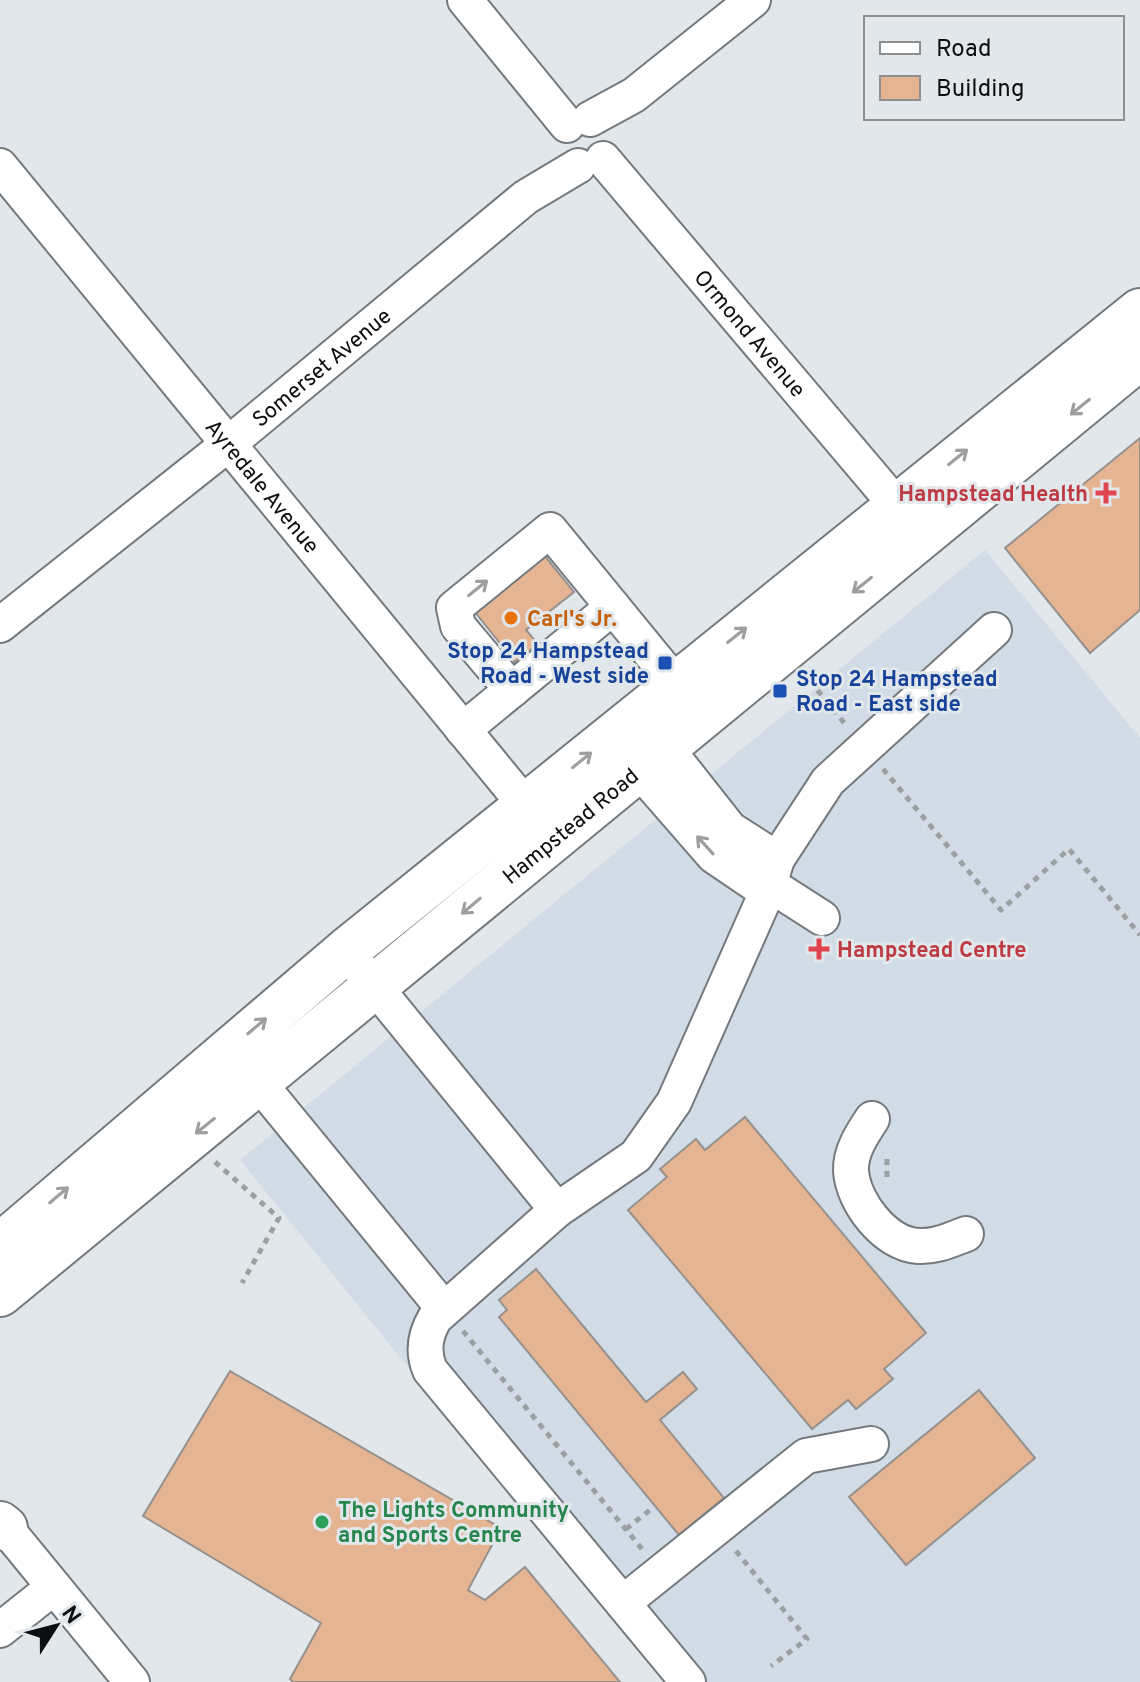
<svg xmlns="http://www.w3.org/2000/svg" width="1140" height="1682" viewBox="0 0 1140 1682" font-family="Overpass,sans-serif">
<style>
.built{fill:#d1dce6}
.building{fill:#e5b593;stroke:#96918d;stroke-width:2}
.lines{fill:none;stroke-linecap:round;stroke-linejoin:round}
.minor-casing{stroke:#74797d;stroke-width:38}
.highway-casing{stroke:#74797d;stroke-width:48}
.path{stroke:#9ba0a3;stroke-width:5;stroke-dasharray:6 6;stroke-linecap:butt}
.minor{stroke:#fff;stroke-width:34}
.highway{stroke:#fff;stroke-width:44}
.oneway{stroke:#9e9f9f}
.health-dot{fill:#e0444e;stroke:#e1e7eb;stroke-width:3}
.food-dot{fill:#e8710a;stroke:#e1e7eb;stroke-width:3}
.transit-dot{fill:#1a4fb4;stroke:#e1e7eb;stroke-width:3}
.leisure-dot{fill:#2e9e5b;stroke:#e1e7eb;stroke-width:3}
.labels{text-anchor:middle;stroke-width:6;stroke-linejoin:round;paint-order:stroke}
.street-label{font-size:22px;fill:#0c0e10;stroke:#e1e7eb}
.health-label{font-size:22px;font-weight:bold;fill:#be3a42;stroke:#e1e7eb;text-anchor:end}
.food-label{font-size:22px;font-weight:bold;fill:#c56008;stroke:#e1e7eb;text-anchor:start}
.transit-label{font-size:22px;font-weight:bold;fill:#164399;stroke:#e1e7eb;text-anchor:end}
.leisure-label{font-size:22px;font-weight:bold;fill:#27864d;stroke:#e1e7eb;text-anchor:start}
</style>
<rect width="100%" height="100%" fill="#e1e7eb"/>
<polygon class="built" points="985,550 1140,738 1140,1682 664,1682 240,1160"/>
<g class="building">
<polygon points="1140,438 1140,610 1090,653 1005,548"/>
<polygon points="540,550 574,592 526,630 538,644 515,662 470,606"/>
<polygon points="745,1117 926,1333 884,1369 893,1379 856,1409 848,1400 812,1429 628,1210 667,1177 660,1169 696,1139 705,1150"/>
<polygon points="536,1269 646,1402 683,1372 697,1389 660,1420 724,1498 679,1535 499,1317 507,1310 499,1300"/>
<polygon points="230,1371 501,1528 468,1590 485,1600 525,1567 620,1682 293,1682 290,1679 321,1623 143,1516"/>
<polygon points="979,1390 1035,1458 906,1565 849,1497"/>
</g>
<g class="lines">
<g class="minor-casing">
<g id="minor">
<polyline points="465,0 567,125"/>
<polyline points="590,119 634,95 753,0"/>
<path id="s1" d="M 603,159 L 897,506"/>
<path id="s2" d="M 0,166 L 526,806"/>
<path id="s3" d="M 0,625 L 227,445 L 526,197 L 578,166"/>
<polyline points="512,690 458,626 454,608 550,530 613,607"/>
<polyline points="651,729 730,829 777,859"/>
<polyline points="463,730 613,607 676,684"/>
<polyline points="666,746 653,786 714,856 767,892"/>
<polyline points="769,884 822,918"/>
<polyline points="359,967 557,1210"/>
<polyline points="259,1083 444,1309"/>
<path d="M 872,1119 C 862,1134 850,1152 851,1171 C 853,1202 885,1244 918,1246 C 936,1247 950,1240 966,1234"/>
<polyline points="0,1521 132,1682"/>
<polyline points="624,1602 806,1456 871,1444"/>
<polyline points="0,1630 54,1587"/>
<path d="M 688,1682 L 430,1370 C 422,1351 425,1335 435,1318 L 557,1210 L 636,1156 L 674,1102 L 767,892 L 777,859 L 828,781 L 994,630"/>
</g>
</g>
<g class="highway-casing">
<g id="highway">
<polyline points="0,1246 347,950 1140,311"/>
<path id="s4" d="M 0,1294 L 1140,357"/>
<polyline points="0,1524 5,1528"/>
</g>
</g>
<g class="path">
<polyline points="810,681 845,724"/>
<polyline points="883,769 1001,910 1069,849 1140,935"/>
<polyline points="887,1159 887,1181"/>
<polyline points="215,1162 279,1218 242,1283"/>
<polyline points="463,1331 642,1549"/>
<polyline points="626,1529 655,1506"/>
<polyline points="736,1551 807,1639 771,1666"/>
</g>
<use href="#minor" class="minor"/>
<use href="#highway" class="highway"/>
</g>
<defs><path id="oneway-shaft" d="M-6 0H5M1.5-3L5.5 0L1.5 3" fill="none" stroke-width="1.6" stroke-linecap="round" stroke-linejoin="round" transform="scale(2)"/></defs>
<g class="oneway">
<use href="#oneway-shaft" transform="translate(1080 407) rotate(141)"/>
<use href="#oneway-shaft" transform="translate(958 457) rotate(-39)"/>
<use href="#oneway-shaft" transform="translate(862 585) rotate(141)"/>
<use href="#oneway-shaft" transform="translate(478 588) rotate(-39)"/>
<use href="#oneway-shaft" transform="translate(737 635) rotate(-39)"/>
<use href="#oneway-shaft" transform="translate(582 760) rotate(-39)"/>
<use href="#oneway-shaft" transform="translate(705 845) rotate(-132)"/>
<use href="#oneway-shaft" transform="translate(471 906) rotate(140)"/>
<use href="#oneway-shaft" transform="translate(257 1026) rotate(-40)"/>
<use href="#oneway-shaft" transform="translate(205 1126) rotate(141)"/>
<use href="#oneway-shaft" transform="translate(59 1195) rotate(-40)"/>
</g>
<g class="health-dot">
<path d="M1102 481h8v8h8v8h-8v8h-8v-8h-8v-8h8z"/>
<path d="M815 937h8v8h8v8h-8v8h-8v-8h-8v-8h8z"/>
</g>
<circle class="food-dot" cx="511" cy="618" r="8"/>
<g class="transit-dot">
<rect x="657" y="655" width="16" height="16" rx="4"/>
<rect x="772" y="683" width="16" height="16" rx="4"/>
</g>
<circle class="leisure-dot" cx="322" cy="1522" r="8"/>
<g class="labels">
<g class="street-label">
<text dy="8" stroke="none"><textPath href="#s1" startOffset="228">Ormond Avenue</textPath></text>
<text dy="8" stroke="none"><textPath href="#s3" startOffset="412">Somerset Avenue</textPath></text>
<text dy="8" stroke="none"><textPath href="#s2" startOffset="414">Ayredale Avenue</textPath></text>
<text dy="8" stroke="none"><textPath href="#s4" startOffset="738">Hampstead Road</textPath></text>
</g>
<g class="health-label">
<text x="1088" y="501">Hampstead Health</text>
<text x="837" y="957" text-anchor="start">Hampstead Centre</text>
</g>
<g class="food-label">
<text x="527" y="626">Carl's Jr.</text>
</g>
<g class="transit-label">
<text x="649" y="658">Stop 24 Hampstead<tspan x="649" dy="25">Road - West side</tspan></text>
<text x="796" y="686" text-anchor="start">Stop 24 Hampstead<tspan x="796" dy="25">Road - East side</tspan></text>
</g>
<g class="leisure-label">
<text x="338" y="1517">The Lights Community<tspan x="338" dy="25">and Sports Centre</tspan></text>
</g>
</g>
<rect x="864" y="16" width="260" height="104" fill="#e1e7eb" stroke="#8c9093" stroke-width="2"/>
<rect x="880" y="42" width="40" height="12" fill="#ffffff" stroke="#8c9093" stroke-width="2"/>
<text x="936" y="56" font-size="24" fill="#0c0e10">Road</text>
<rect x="880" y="76" width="40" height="24" fill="#e5b593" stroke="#8c9093" stroke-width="2"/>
<text x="936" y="96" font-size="24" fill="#0c0e10">Building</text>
<g transform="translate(56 1626) rotate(54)" stroke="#e1e7eb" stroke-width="6" paint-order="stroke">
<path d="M0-6L14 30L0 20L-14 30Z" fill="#0c0e10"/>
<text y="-12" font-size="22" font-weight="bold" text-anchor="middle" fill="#0c0e10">N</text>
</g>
</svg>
